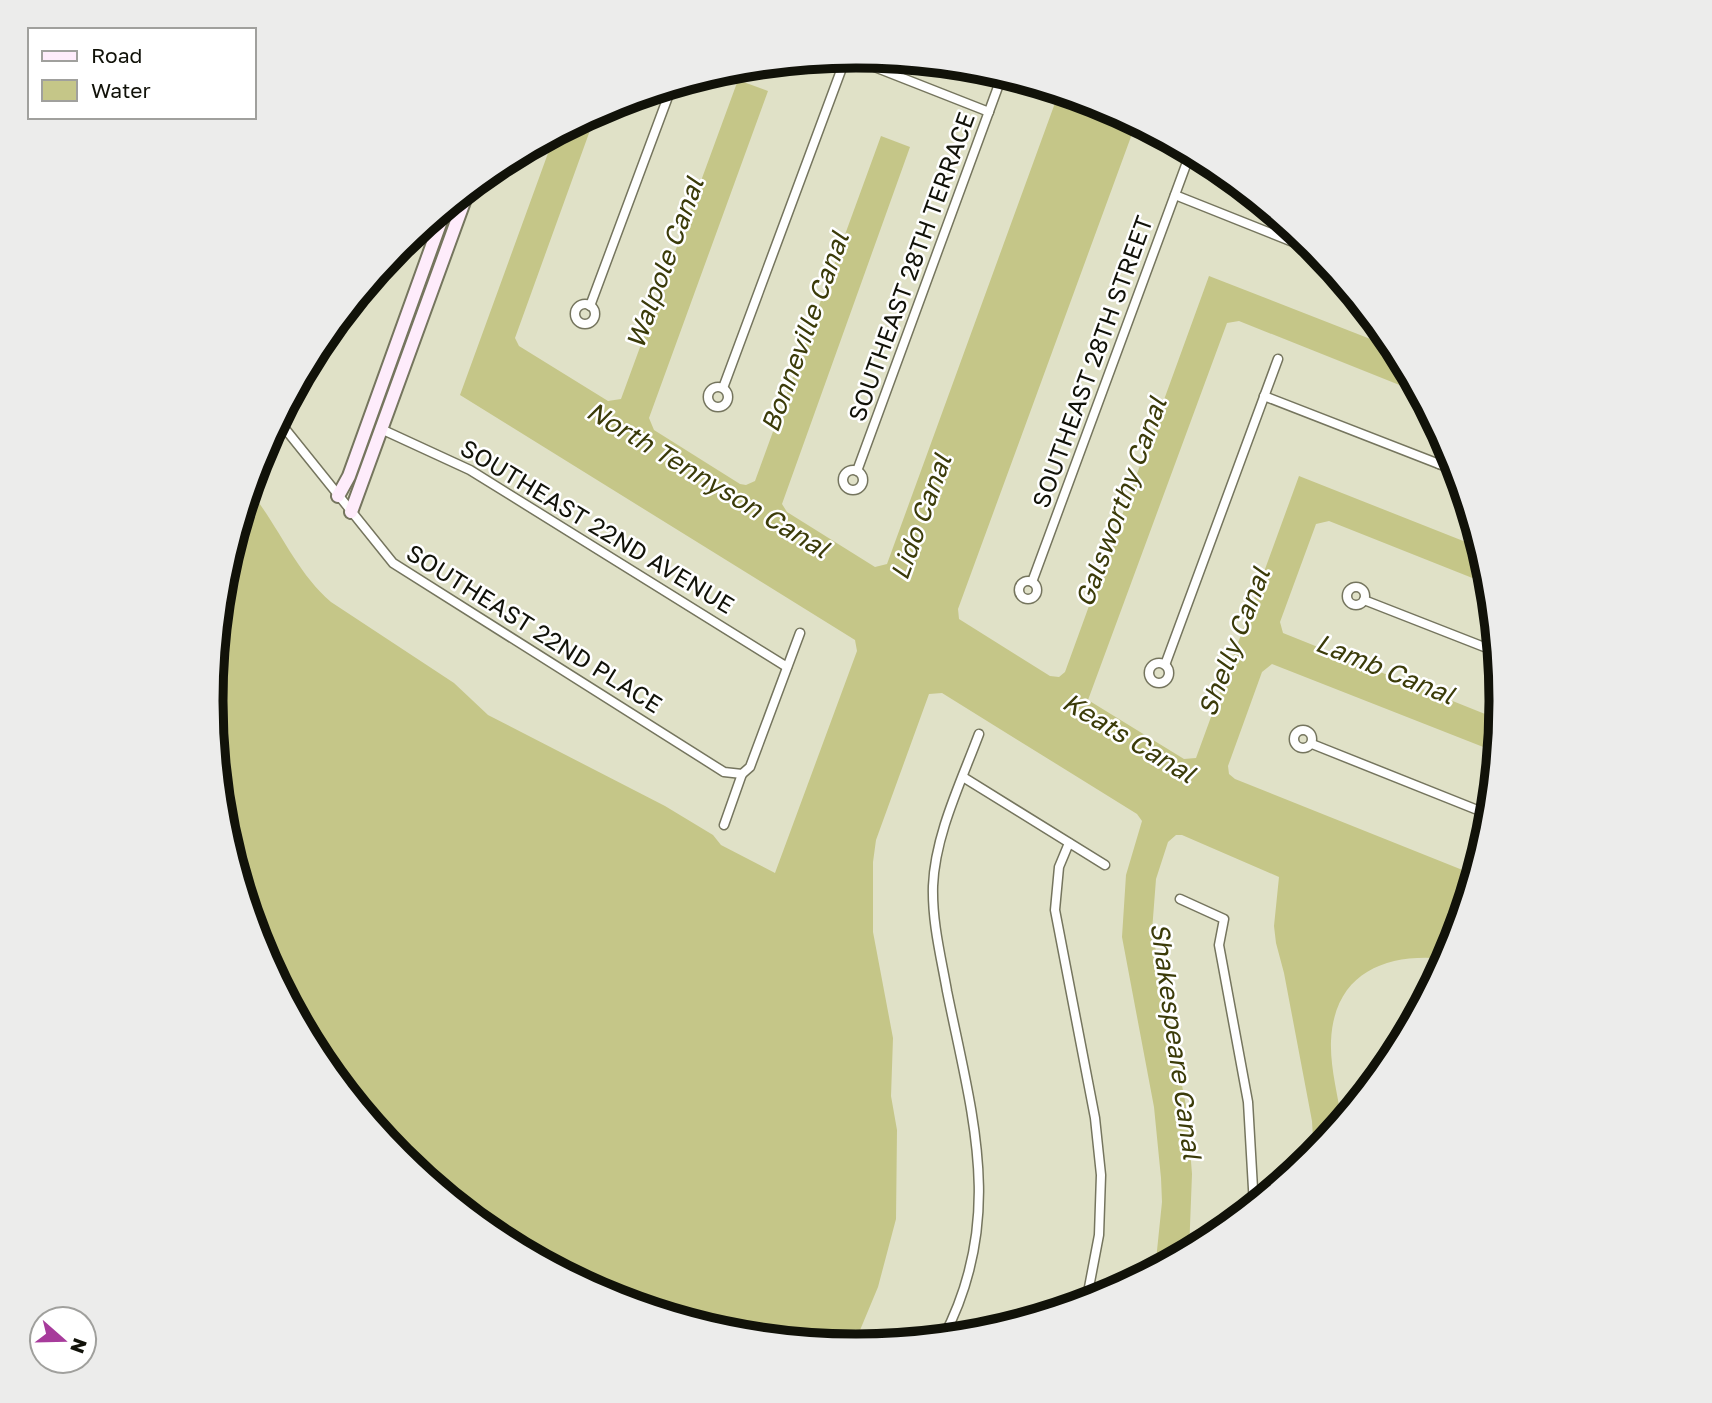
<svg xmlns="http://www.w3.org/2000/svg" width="1712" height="1403" viewBox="0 0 1712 1403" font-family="'Golos Text',sans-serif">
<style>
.water{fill:#c5c688}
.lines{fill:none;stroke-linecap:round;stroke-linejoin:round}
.street-casing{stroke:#75755e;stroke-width:11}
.secondary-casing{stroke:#75755e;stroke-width:16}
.street{stroke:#fff;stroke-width:8}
.secondary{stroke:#feecfb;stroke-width:12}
.labels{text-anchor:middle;stroke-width:5;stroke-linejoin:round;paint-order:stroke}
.street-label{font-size:24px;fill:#111209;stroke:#fff}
.water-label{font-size:26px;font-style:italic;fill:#3b3b09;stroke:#fff}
.rim{fill:none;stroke:#111209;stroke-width:9}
</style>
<rect width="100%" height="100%" fill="#e0e1c7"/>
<g class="water">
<path d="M 738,80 L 768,91 L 649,418 L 654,430 L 740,484 L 746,485 L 755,481 L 881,136 L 910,147 L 782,504 L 787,512 L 875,567 L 887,564 L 1059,92 L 1103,105 L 1136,123 L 958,609 L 959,619 L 1050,676 L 1059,677 L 1065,672 L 1209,276 L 1396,349 L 1408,371 L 1402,386 L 1239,321 L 1227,323 L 1088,700 L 1184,759 L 1196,758 L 1299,476 L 1481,548 L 1490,585 L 1329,521 L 1316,524 L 1280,622 L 1283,633 L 1500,720 L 1496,752 L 1272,664 L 1262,672 L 1228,766 L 1229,774 L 1235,779 L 1475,875 L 1447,959 C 1387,952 1334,972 1331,1041 C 1330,1067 1338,1096 1342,1122 L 1314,1156 L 1312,1121 L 1284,973 L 1276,943 L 1274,926 L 1279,877 L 1182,835 L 1176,835 L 1168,842 L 1156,879 L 1152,931 L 1187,1111 L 1192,1174 L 1189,1252 L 1155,1270 L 1162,1202 L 1161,1178 L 1154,1107 L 1122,937 L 1126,875 L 1142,821 L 1137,814 L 942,693 L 929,694 L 876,840 L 873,862 L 873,932 L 893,1038 L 891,1096 L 897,1130 L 896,1219 L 878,1287 L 853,1347 L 730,1335 L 609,1298 L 497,1238 L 399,1158 L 319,1060 L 259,948 L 223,827 L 211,701 L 223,575 L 249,490 C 279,526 295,571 331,602 L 454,683 L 488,715 L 665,806 L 713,835 L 721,845 L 775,873 L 857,651 L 855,640 L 460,395 L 555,134 L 597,111 L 515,338 L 519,346 L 608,401 L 621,399 Z"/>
<polygon points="336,323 318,373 309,361"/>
</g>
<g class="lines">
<g class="street-casing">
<g id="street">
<polyline points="849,57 989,112"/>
<polyline points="1175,195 1318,252"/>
<circle cx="585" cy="314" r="10"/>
<polyline points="590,306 672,86"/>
<circle cx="718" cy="397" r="10"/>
<polyline points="723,388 846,57"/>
<polyline points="1264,396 1457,471"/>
<polyline points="278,420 393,563 724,772 742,774"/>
<polyline points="381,429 470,470 787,667"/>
<polyline points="1439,464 1446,443"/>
<circle cx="853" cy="480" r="10"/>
<polyline points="857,471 1002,76"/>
<circle cx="1028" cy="590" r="9"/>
<polyline points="1032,582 1190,154"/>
<circle cx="1356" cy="596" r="9"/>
<polyline points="1364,600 1497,652"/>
<circle cx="1159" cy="673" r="10"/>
<polyline points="1165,665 1278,359"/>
<circle cx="1303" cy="739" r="9"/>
<polyline points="1312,744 1490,815"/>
<polyline points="963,777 1105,865"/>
<polyline points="724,825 742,774 750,767 800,633"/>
<polyline points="1069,843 1059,867 1055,910 1095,1118 1101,1175 1099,1235 1086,1303"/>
<polyline points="1180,899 1224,919 1219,945 1248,1102 1254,1206"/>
<polyline points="1395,1055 1395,1037 1402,1024 1414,1021"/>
<path d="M 943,1338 C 1006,1218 972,1115 947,991 C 941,957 932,922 933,886 C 935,835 961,782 979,734"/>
</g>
</g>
<g class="secondary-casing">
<g id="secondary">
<polyline points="338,496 349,476 446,207"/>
<polyline points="351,512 469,188"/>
</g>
</g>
<use href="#street" class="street"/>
<use href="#secondary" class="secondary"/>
</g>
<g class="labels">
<g class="street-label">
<text transform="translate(912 267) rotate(-70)" y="8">SOUTHEAST 28TH TERRACE</text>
<text transform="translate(1093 362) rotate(-70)" y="8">SOUTHEAST 28TH STREET</text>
<text transform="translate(597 527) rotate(31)" y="8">SOUTHEAST 22ND AVENUE</text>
<text transform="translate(534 629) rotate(32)" y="8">SOUTHEAST 22ND PLACE</text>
</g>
<g class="water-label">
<text transform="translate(665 263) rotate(-70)" y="9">Walpole Canal</text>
<text transform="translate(805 332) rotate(-70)" y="9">Bonneville Canal</text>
<text transform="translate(708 480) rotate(31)" y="9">North Tennyson Canal</text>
<text transform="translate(1121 502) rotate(-70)" y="9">Galsworthy Canal</text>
<text transform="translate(921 517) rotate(-70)" y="9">Lido Canal</text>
<text transform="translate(1234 642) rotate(-69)" y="9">Shelly Canal</text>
<text transform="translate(1385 669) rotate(22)" y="9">Lamb Canal</text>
<text transform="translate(1129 738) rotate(31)" y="9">Keats Canal</text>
<text transform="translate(1176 1041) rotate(82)" y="9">Shakespeare Canal</text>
</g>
</g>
<path d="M0 0H1712V1403H0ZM223 701a633 633 0 1 1 1266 0a633 633 0 1 1-1266 0Z" fill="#ececeb" fill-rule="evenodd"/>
<path class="rim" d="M223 701a633 633 0 1 1 1266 0a633 633 0 1 1-1266 0Z"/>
<rect x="28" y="28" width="228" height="91" fill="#ffffff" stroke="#a0a09d" stroke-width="2"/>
<rect x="42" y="51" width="35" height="10" fill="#feecfb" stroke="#a0a09d" stroke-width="2"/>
<text x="91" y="63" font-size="21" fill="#111209">Road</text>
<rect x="42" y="80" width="35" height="21" fill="#c5c688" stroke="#a0a09d" stroke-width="2"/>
<text x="91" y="98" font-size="21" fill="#111209">Water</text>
<g transform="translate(63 1340) rotate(110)"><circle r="33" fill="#ffffff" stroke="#a0a09d" stroke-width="2"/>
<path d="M0-5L12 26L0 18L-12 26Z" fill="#a73b9b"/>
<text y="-10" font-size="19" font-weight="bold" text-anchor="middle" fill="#111209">N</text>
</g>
</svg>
